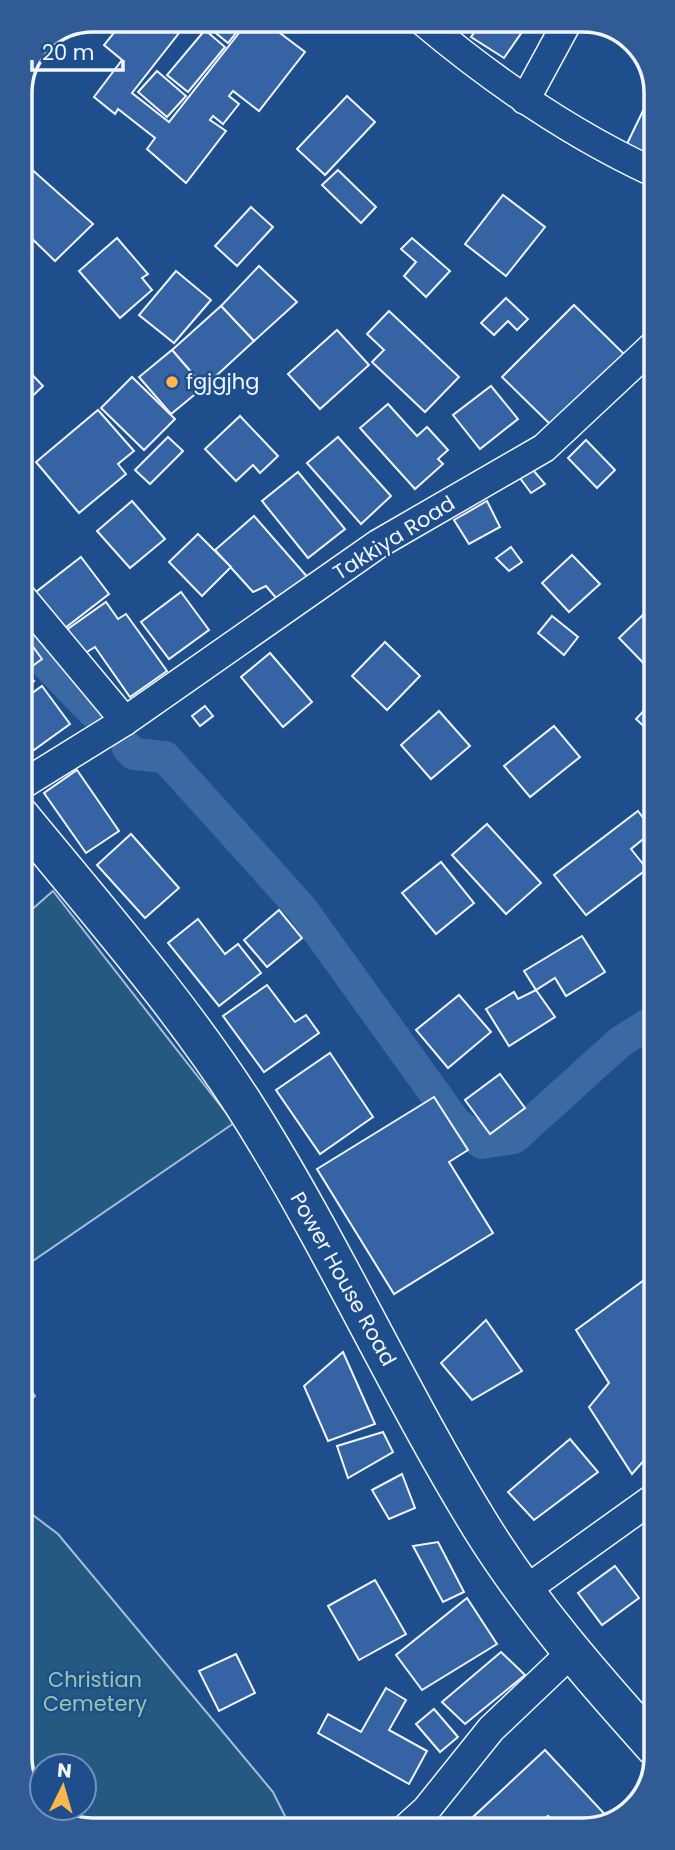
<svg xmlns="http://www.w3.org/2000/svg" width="675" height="1850" viewBox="0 0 675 1850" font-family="Poppins,sans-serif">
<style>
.green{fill:#245a82;stroke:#a8bbd7;stroke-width:2}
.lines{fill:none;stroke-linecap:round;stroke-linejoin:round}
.canal{stroke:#3b69a3;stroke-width:32}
.building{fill:#3563a3;stroke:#f2f6ff;stroke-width:2}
.street-casing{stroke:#f2f6ff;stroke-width:31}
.primary-casing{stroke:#f2f6ff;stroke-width:41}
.street{stroke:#1f4e8c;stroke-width:28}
.primary{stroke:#1f4e8c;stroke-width:38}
.poi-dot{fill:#ffb74d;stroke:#1f4e8c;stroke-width:2.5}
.labels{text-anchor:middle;stroke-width:5;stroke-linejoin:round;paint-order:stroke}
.poi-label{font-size:21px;fill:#f2f6ff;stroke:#1f4e8c;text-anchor:start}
.street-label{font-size:21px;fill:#f2f6ff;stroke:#1f4e8c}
.park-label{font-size:21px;fill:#97c8a6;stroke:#1f4e8c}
.rim{fill:none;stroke:#f2f6ff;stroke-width:3.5}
</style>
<rect width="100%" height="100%" fill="#1f4e8c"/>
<g class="green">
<polygon points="53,891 234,1123 21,1269 21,919"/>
<polygon points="21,1374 35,1396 21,1409"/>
<polygon points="21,1506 58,1534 273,1792 292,1830 87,1831 48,1815 43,1808 84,1808 84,1766 42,1766 42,1807 22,1777"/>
</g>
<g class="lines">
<g class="canal">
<polyline points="20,629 42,659 93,712"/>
<polyline points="128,748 134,754 165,757 302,909 456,1123 482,1143 514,1138 620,1042 655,1020"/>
</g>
</g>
<g class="building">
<polygon points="125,19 190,19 132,93 169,122 250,19 290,19 280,33 305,52 259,111 233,91 229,96 239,104 223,124 213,116 210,120 226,131 186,183 147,149 155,138 118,109 115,114 94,97 122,60 104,45"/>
<polygon points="203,19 247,19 228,43 201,21"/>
<polygon points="300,19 318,19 311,28"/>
<polygon points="484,19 531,19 504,58 471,37"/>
<polygon points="537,19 551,19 548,26"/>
<polygon points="583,19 588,19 631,38 627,46 581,24"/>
<polygon points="205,30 225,47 188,92 167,75"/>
<polygon points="631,38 640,53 627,46"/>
<polygon points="157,71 186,96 167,117 138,92"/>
<polygon points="653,90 653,159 625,148"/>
<polygon points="347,96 375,122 325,175 297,149"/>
<polygon points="19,158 93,224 55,261 20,227"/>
<polygon points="338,170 376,207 361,223 322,185"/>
<polygon points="503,195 545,227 506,276 465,244"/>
<polygon points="251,207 273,227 237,266 215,246"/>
<polygon points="117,238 148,274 142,278 152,290 120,318 79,271"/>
<polygon points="412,238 450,271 426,297 404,276 416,262 401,249"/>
<polygon points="259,266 297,302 254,341 221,306"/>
<polygon points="176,271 211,300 174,343 139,315"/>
<polygon points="506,298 528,319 517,330 508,321 494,335 481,323"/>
<polygon points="574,305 624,354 553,427 502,377"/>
<polygon points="221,306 254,341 204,387 172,350"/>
<polygon points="389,311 459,377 425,412 372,362 384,350 367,334"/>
<polygon points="337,330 369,365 320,409 288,374"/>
<polygon points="172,350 204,387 171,414 139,377"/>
<polygon points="20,362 43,386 20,408"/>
<polygon points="132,377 175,419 144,450 101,408"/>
<polygon points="491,386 518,419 480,449 453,415"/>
<polygon points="388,404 417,436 427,427 448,450 438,459 443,464 415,489 360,428"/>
<polygon points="98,410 134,451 118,464 126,474 79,513 36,462"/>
<polygon points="240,416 278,456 260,473 253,465 236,481 205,449"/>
<polygon points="168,437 183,451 150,484 135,470"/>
<polygon points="338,437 391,496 361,524 307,463"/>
<polygon points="586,440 615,470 597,488 568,458"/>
<polygon points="533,470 545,484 531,493 520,478"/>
<polygon points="298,472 345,529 308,558 262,501"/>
<polygon points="132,501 165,539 130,568 97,531"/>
<polygon points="487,501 500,527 469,544 454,520"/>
<polygon points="254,516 310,580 282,605 266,586 253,592 215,550"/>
<polygon points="198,534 231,567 202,596 169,562"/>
<polygon points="511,547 522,562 509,571 496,558"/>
<polygon points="572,555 600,584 569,612 542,583"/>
<polygon points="81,557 109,594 65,628 36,592"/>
<polygon points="181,592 209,630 169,659 141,622"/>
<polygon points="106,602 118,619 126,614 167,671 130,697 95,647 82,655 65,631"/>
<polygon points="650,608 654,613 654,674 619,638"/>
<polygon points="552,616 578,637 564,655 538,633"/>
<polygon points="20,629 42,659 23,673 34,681 20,691"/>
<polygon points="385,642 420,676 387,710 352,676"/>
<polygon points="270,653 312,702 283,727 241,677"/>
<polygon points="42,686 70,724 20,760 20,702"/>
<polygon points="654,700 654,736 636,719"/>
<polygon points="205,706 213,716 200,726 192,716"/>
<polygon points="439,711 470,746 431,779 401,745"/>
<polygon points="554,726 580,757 530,797 504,766"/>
<polygon points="77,770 119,831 86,853 44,793"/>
<polygon points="638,811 653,831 631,849 647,869 586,915 554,875"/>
<polygon points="487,824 541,883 506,914 452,855"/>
<polygon points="131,834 179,888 145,918 97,865"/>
<polygon points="441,862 474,903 436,934 402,893"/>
<polygon points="279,910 302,938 267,967 244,940"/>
<polygon points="198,919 225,954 238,944 261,973 219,1006 168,943"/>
<polygon points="582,936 605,972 566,996 555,978 536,990 524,971"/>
<polygon points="267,985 295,1022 306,1015 319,1033 264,1072 223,1016"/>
<polygon points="536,990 555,1017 509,1046 486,1009 514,992 518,999"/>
<polygon points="459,995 491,1032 448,1068 416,1030"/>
<polygon points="330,1053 373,1117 320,1154 276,1090"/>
<polygon points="500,1074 525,1108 490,1134 465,1100"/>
<polygon points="434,1097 468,1150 449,1162 493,1233 394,1294 317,1169"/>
<polygon points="655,1272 655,1448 632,1474 589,1407 609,1383 576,1330"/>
<polygon points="486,1320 522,1371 472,1400 441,1363"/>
<polygon points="343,1352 375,1424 328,1441 304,1386"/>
<polygon points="383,1432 393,1452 348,1478 337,1446"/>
<polygon points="570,1439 598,1472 534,1520 508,1492"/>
<polygon points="402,1474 415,1508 389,1519 372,1490"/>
<polygon points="438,1542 464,1592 443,1602 413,1546"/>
<polygon points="615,1566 639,1598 602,1625 578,1593"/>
<polygon points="375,1580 406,1634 359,1660 328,1606"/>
<polygon points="467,1598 497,1644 422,1690 396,1655"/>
<polygon points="501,1652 525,1675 465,1724 442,1702"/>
<polygon points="236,1654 255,1693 219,1711 199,1671"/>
<polygon points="386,1688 406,1700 389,1730 427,1751 409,1784 318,1733 328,1714 361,1732"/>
<polygon points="434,1709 458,1737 440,1752 416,1724"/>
<polygon points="545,1750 612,1822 602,1828 550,1828 558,1822 548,1816 532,1828 481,1829 473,1817"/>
</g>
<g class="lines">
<g class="street-casing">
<g id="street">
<path d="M 420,19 C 491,79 569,133 653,172"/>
<polyline points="525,100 569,19"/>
<polyline points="20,595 125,721"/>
<polyline points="20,786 125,721 378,544 544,448 654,345"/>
<polyline points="524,1591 655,1497"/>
<polyline points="405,1829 426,1810 491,1729 572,1652"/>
</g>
</g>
<g class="primary-casing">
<path id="primary" d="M 20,816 C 97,910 177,1001 243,1103 C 330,1239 396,1388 480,1525 C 530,1606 593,1678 656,1748"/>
</g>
<use href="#street" class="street"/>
<use href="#primary" class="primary"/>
</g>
<circle class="poi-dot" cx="172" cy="382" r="7"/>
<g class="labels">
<g class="poi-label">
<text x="186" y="389">fgjgjhg</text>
</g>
<g class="street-label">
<text transform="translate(394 538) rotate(-32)" y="7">Takkiya Road</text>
<text transform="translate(343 1279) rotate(61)" y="7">Power House Road</text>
</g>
<g class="park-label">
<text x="95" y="1687">Christian<tspan x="95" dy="24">Cemetery</tspan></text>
</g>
</g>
<path d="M0 0H675V1850H0ZM93 32H583A61 61 0 0 1 644 93V1757A61 61 0 0 1 583 1818H93A61 61 0 0 1 32 1757V93A61 61 0 0 1 93 32Z" fill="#305b95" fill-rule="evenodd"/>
<path class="rim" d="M93 32H583A61 61 0 0 1 644 93V1757A61 61 0 0 1 583 1818H93A61 61 0 0 1 32 1757V93A61 61 0 0 1 93 32Z"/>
<g transform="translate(63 1787) rotate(5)"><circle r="33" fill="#1f4e8c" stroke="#7391ba" stroke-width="2"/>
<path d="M0-5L12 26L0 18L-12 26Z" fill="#ffb74d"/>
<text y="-10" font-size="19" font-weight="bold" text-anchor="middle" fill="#f2f6ff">N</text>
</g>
<path d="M32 60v10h91v-10" fill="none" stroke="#f2f6ff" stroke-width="3.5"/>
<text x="42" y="60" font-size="21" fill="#f2f6ff" stroke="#1f4e8c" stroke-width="5" paint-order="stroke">20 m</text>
</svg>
